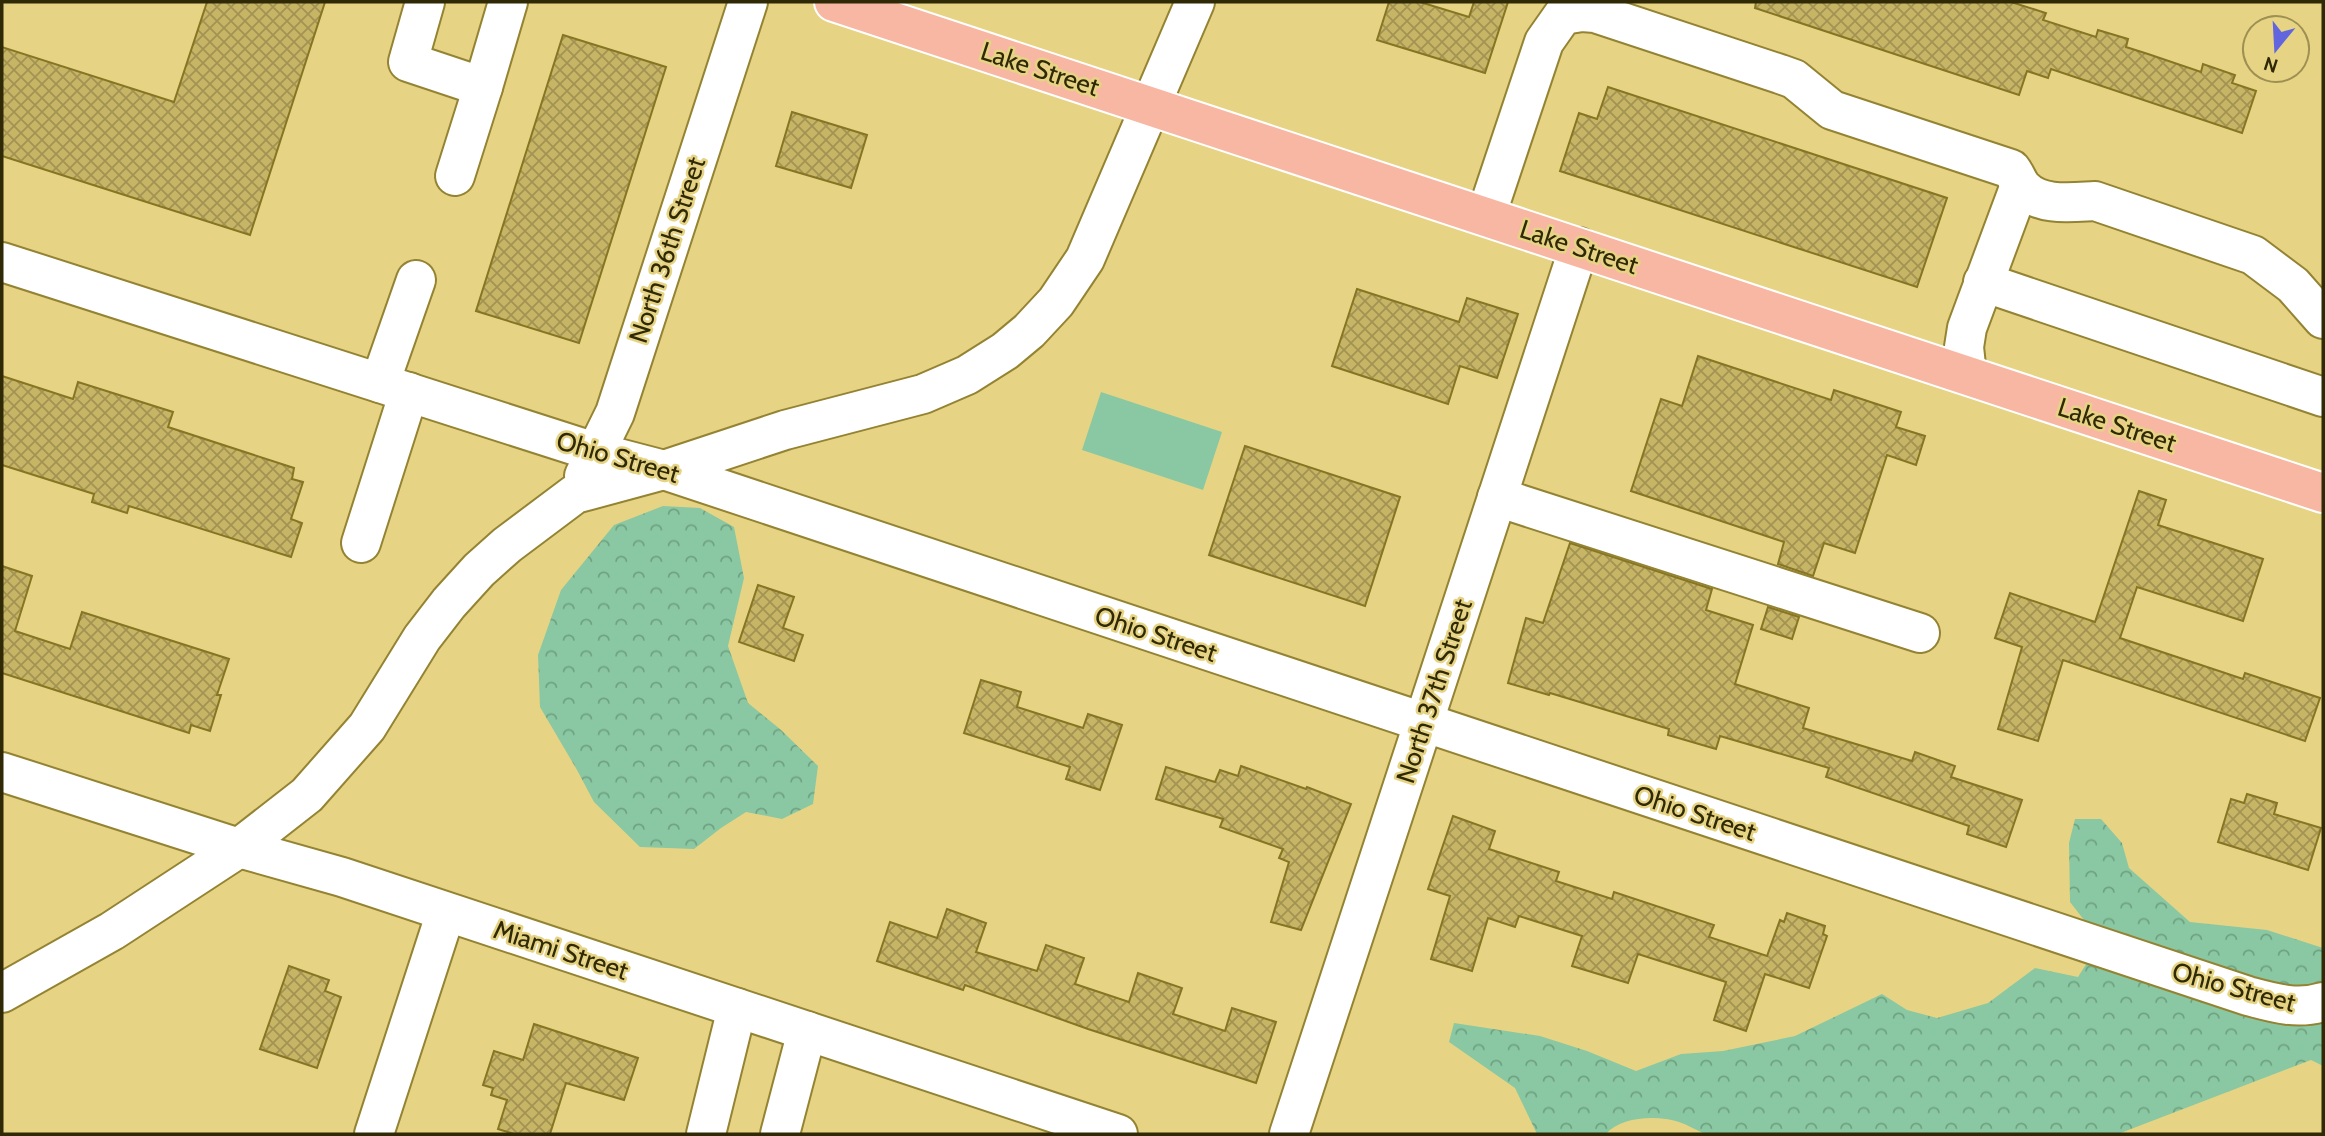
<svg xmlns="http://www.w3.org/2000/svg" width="2325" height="1136" viewBox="0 0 2325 1136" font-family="Cabin,sans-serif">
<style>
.forest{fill:url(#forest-crowns)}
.green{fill:#89c8a2}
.building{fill:url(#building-cross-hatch);stroke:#867522;stroke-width:2}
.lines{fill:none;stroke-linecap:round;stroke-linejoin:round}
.minor-casing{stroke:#948332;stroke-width:42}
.major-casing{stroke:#fff;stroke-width:42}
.minor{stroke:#fff;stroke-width:38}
.major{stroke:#f7b7a3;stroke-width:38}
.labels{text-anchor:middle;stroke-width:5;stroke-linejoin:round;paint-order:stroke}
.street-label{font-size:26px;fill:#302906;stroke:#e6d484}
</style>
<defs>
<pattern id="forest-crowns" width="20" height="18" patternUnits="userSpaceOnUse" patternTransform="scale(1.75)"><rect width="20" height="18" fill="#89c8a2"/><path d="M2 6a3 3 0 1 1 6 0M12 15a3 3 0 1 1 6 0" fill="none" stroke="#70a282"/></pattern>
<pattern id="building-cross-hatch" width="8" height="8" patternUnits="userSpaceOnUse" patternTransform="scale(1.75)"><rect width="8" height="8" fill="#c7b566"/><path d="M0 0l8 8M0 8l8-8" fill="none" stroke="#a29352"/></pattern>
</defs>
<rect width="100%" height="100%" fill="#e6d484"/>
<g class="forest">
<polygon points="663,506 700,508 734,527 744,578 728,646 748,703 780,729 818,766 813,804 782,819 746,812 721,828 694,849 640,847 594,802 577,770 540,707 538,655 561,590 614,525"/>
<path d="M 2075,819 L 2101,819 L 2122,843 L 2129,868 L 2190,922 L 2267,930 L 2323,948 L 2323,1066 L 2311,1060 L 2118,1134 L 1705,1134 C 1696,1130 1688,1125 1679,1122 C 1658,1115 1621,1116 1606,1134 L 1537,1134 L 1515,1088 L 1449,1042 L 1454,1023 L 1540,1036 L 1587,1051 L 1636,1071 L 1681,1054 L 1723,1051 L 1795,1036 L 1882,994 L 1907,1010 L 1937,1018 L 1988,1003 L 2035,968 L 2078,977 L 2090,958 L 2091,929 L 2070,902 L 2069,843 Z"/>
</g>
<polygon class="green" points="1101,392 1222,432 1203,490 1082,450"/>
<g class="building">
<polygon points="207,2 325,2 250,235 2,156 2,47 174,102"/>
<polygon points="1389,2 1420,2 1469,17 1474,2 1508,2 1485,73 1377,40"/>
<polygon points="1756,2 2011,2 2046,13 2043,20 2096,37 2098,30 2128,39 2126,47 2148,54 2201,72 2203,64 2235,75 2232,83 2256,91 2242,133 2051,69 2048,78 2027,71 2019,95 1755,8"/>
<polygon points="563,35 666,67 579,343 476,311"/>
<polygon points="1608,87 1947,198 1917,287 1560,171 1579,113 1597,119"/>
<polygon points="792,112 867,135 851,188 776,166"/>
<polygon points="1357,289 1459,322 1467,298 1518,314 1497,378 1460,366 1448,404 1332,366"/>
<polygon points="1698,356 1831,400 1834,390 1901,412 1896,427 1925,436 1916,465 1887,455 1855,553 1824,543 1813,576 1778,564 1784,542 1631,491 1661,399 1682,406"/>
<polygon points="2,376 73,399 78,382 173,412 168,427 294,468 292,479 303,482 291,519 302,523 291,557 129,506 127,513 92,502 94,494 2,465"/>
<polygon points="1245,446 1400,497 1365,606 1209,555"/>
<polygon points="2139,491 2166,500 2158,525 2263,559 2243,621 2137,587 2120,638 2243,679 2245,673 2320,698 2305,741 2063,660 2038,741 1998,729 2022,647 1995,638 2010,593 2095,622"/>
<polygon points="1570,543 1712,589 1706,610 1753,625 1735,684 1809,708 1803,728 1912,761 1915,752 1955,766 1951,777 2022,800 2006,847 1967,834 1969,826 1826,777 1829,768 1720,736 1716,749 1668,735 1669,729 1550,693 1549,695 1508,683 1526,618 1543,623"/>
<polygon points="2,566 32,576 15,631 70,649 82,612 229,659 217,695 221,695 210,731 191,725 189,733 2,673"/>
<polygon points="758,585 794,597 783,628 803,635 794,661 739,642"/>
<polygon points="1768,607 1799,617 1792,639 1761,629"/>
<polygon points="981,680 1021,692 1017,707 1083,728 1088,714 1122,725 1100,790 1066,779 1070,767 964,733"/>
<polygon points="1241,766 1306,789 1307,787 1351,804 1301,930 1271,922 1289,862 1279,858 1283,849 1220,827 1223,819 1156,799 1166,767 1215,782 1220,770 1238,776"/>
<polygon points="2247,794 2277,803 2274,814 2321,828 2308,870 2218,842 2231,799 2244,803"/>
<polygon points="1453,816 1495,831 1489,849 1559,872 1556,881 1612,899 1614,892 1714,925 1709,937 1767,956 1780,920 1784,922 1787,913 1825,926 1823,934 1827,936 1809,988 1765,974 1746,1031 1714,1020 1726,982 1638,954 1628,983 1572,966 1582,936 1519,916 1515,927 1488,918 1472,971 1431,959 1450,896 1428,889"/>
<polygon points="947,909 986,923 976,952 1037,971 1046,945 1084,958 1075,984 1129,1002 1138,973 1182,988 1173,1014 1225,1031 1232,1008 1276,1022 1256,1083 1088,1029 965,985 963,990 877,961 890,922 937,938"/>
<polygon points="289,966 329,980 325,991 341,997 317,1068 260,1049"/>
<polygon points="534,1024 638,1058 624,1100 566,1083 550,1134 514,1134 498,1129 507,1100 491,1095 493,1088 483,1085 494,1051 523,1060"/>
</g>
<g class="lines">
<g class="minor-casing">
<g id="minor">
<polyline points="425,2 408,62 483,87 508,2"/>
<polyline points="455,176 483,87"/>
<path d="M 1486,216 L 1544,42 L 1563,15 L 1582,12 L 1595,13 L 1780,74 L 1794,79 L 1832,110 L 2011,169 C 2016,175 2018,183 2023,188 C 2040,207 2073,202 2095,201 L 2253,255 L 2293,285 L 2323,319"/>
<path d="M 2,262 L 595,452 L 664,470 L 2248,996 C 2274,1003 2297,1010 2323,1002"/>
<polyline points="1983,282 2323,397"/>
<polyline points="1967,375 1964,347 1967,328 2020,185"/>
<polyline points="380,383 416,280"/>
<polyline points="584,476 615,413 748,2"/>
<polyline points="1497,497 1920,633"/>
<polyline points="361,543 409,392"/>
<polyline points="2,772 239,848 342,877 1118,1134"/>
<polyline points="2,993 112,931 239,848 307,795 367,727 422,638 449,603 479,570 507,545 575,494 664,470 785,430 923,394 967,375 1005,351 1029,331 1056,302 1085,259 1195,2"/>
<polyline points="374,1134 446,912"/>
<polyline points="706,1134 737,1008"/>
<polyline points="780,1134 807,1031"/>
<polyline points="1289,1134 1579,247"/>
</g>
</g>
<g class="major-casing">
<polyline id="major" points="834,2 2323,493"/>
</g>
<use href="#minor" class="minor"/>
<use href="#major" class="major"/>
</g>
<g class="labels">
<g class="street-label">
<text transform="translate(1040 69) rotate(18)" y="9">Lake Street</text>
<text transform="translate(1579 247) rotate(18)" y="9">Lake Street</text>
<text transform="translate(667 250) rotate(-72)" y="9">North 36th Street</text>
<text transform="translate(2117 425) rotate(18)" y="9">Lake Street</text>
<text transform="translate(618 457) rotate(16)" y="9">Ohio Street</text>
<text transform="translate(1156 634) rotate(18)" y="9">Ohio Street</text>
<text transform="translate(1434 691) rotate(-72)" y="9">North 37th Street</text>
<text transform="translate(1695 813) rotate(18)" y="9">Ohio Street</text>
<text transform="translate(561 950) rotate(18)" y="9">Miami Street</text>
<text transform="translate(2234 987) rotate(15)" y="9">Ohio Street</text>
</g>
</g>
<rect width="2325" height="1136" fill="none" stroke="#302906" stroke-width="7"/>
<g transform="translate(2276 49) rotate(198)"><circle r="33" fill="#e6d484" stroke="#9d9052" stroke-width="2"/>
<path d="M0-5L12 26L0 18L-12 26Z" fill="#6166de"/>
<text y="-10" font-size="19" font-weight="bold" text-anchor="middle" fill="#302906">N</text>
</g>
</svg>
